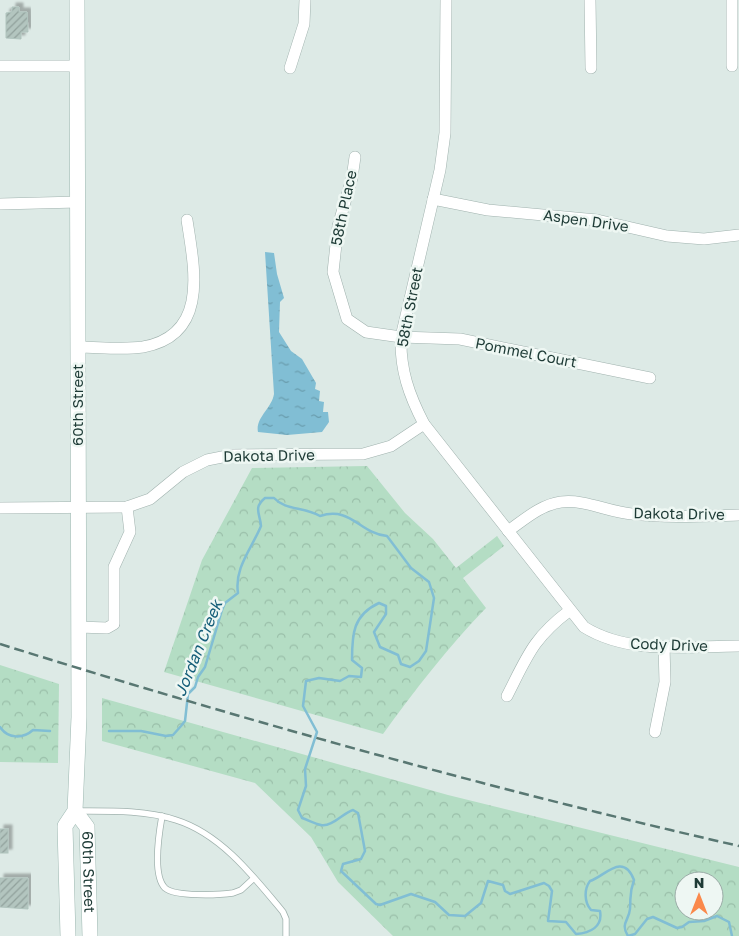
<svg xmlns="http://www.w3.org/2000/svg" width="739" height="936" viewBox="0 0 739 936" font-family="'Golos Text',sans-serif">
<style>
.park{fill:url(#park-crowns);fill-rule:evenodd}
.water{fill:url(#water-ripples)}
.lines{fill:none;stroke-linecap:round;stroke-linejoin:round}
.stream{stroke:#81bed4;stroke-width:2.5}
.building{fill:url(#building-hatch);stroke:#b0c4be;filter:url(#shadow)}
.service-casing{stroke:#a0b2ae;stroke-width:7}
.minor-casing{stroke:#a0b2ae;stroke-width:12}
.secondary-casing{stroke:#9cb7b0;stroke-width:16}
.service{stroke:#fff;stroke-width:5.5}
.minor{stroke:#fff;stroke-width:11}
.secondary{stroke:#fff;stroke-width:15}
.rail{stroke:#587772;stroke-width:2.5;stroke-dasharray:10 5;stroke-linecap:butt}
.labels{text-anchor:middle;stroke-width:5;stroke-linejoin:round;paint-order:stroke}
.street-label{font-size:15px;fill:#1e3b36;stroke:#eef7f3}
.water-label{font-size:16px;font-style:italic;fill:#155e79;stroke:#eef7f3}
</style>
<defs>
<pattern id="park-crowns" width="20" height="18" patternUnits="userSpaceOnUse" patternTransform="scale(1.25)"><rect width="20" height="18" fill="#b4ddc4"/><path d="M2 6a3 3 0 1 1 6 0M12 15a3 3 0 1 1 6 0" fill="none" stroke="#9abfa9"/></pattern>
<pattern id="water-ripples" width="26" height="14" patternUnits="userSpaceOnUse" patternTransform="scale(1.25)"><rect width="26" height="14" fill="#81bed4"/><path d="M2 4q2-2 4 0t4 0M15 11q2-2 4 0t4 0" fill="none" stroke="#699cad"/></pattern>
<pattern id="building-hatch" width="6" height="6" patternUnits="userSpaceOnUse" patternTransform="scale(1.25)"><rect width="6" height="6" fill="#b3c5bf"/><path d="M-1 1l2-2M0 6l6-6M5 7l2-2" fill="none" stroke="#91a19c"/></pattern>
<filter id="shadow"><feDropShadow dx="4" dy="-4" stdDeviation="1" flood-color="#0004"/></filter>
</defs>
<rect width="100%" height="100%" fill="#ddeae6"/>
<g class="park">
<path d="M 367,466 L 405,513 L 433,539 L 456,568 L 497,536 L 504,546 L 463,578 L 486,608 C 448,647 415,690 383,734 L 164,672 L 202,560 L 252,468 Z"/>
<polygon points="0,665 59,684 58,763 0,762"/>
<path d="M 102,698 L 448,795 L 739,867 L 739,936 L 393,936 L 338,882 L 311,837 L 255,783 L 102,741 ZM 684,881 L 714,881 L 714,911 L 684,911 Z"/>
</g>
<path class="water" d="M 265,252 L 274,253 L 277,274 L 284,298 L 280,302 L 279,332 L 291,351 L 302,359 L 316,383 L 315,389 L 320,391 L 319,401 L 324,402 L 323,412 L 328,412 L 329,422 L 322,432 L 287,435 L 258,432 C 255,418 272,408 274,394 Z"/>
<g class="lines">
<g class="stream">
<path d="M 0,727 C 8,739 23,739 33,730 L 50,731"/>
<path d="M 109,731 L 141,731 L 166,736 L 173,735 L 181,726 L 185,721 L 188,694 L 195,687 L 198,677 L 205,667 L 222,610 L 225,603 L 238,593 C 234,568 252,548 261,526 C 260,513 253,508 265,498 L 274,498 C 286,511 303,506 320,516 C 351,506 359,533 387,536 L 411,568 L 429,582 L 434,598 L 426,651 L 419,661 L 410,667 L 401,664 L 398,655 L 380,647 L 374,632 L 386,614 L 386,606 L 379,603 C 353,615 352,634 352,660 L 362,668 L 361,677 L 349,676 L 340,681 L 319,678 L 306,681 L 303,706 L 317,732 L 305,769 L 306,786 L 298,810 L 302,818 C 308,820 315,824 321,825 C 332,827 343,813 353,810 L 358,813 L 365,851 L 361,859 L 343,864 L 341,871 L 376,904 L 380,905 L 411,894 L 435,902 L 449,915 L 465,916 L 481,903 L 488,881 L 503,885 L 505,891 L 510,894 L 544,883 L 549,886 L 552,891 L 548,921 L 566,922 L 576,934 C 590,933 603,927 600,911 L 591,910 C 584,902 584,889 590,881 C 604,877 623,851 634,880 C 629,894 631,895 630,909 C 629,921 620,923 628,936 L 635,934 L 647,919 L 653,917 L 677,928 L 682,927 L 689,922 L 704,921 L 717,916 L 729,922 L 732,936"/>
</g>
</g>
<g class="building">
<polygon points="12,7 19,7 19,12 27,12 28,32 21,32 21,39 6,38 6,13 12,12"/>
<rect x="0" y="829" width="8" height="24"/>
<polygon points="0,878 28,878 28,909 0,907"/>
</g>
<g class="lines">
<g class="service-casing">
<g id="service">
<path d="M 77,811 C 110,811 145,810 176,820 C 221,834 254,877 283,912 L 286,919 L 286,936"/>
<path d="M 162,816 C 159,833 152,875 165,888 C 175,897 219,895 233,893 L 241,890 L 253,879"/>
</g>
</g>
<g class="minor-casing">
<g id="minor">
<path d="M 446,0 L 445,133 L 440,170 L 401,337 C 400,370 409,395 424,424 L 584,627 C 629,655 687,646 739,646"/>
<polyline points="590,0 591,68"/>
<polyline points="732,0 732,66"/>
<polyline points="0,66 78,66"/>
<polyline points="290,68 304,24 305,0"/>
<polyline points="355,157 352,178 338,226 333,272 347,319 366,332 401,337 460,339 650,378"/>
<polyline points="433,199 488,210 597,220 667,236 704,239 739,235"/>
<polyline points="0,204 78,202"/>
<path d="M 78,347 C 99,347 122,350 143,347 C 210,335 194,267 187,220"/>
<polyline points="0,508 127,507 150,499 183,472 207,460 232,455 363,454 391,446 424,424"/>
<path d="M 508,531 C 524,520 540,505 561,502 C 585,499 608,512 632,514 C 667,518 704,516 739,515"/>
<polyline points="78,627 107,628 114,624 114,567 130,532 127,507"/>
<path d="M 507,696 C 527,657 533,638 569,611"/>
<polyline points="655,732 665,682 664,646"/>
</g>
</g>
<g class="secondary-casing">
<g id="secondary">
<path id="s1" d="M 75,811 L 87,827 L 90,936"/>
<polyline points="68,936 65,826 75,811 79,717 77,0"/>
</g>
</g>
<use href="#service" class="service"/>
<use href="#minor" class="minor"/>
<use href="#secondary" class="secondary"/>
<path class="rail" d="M 0,644 C 244,720 490,789 739,846"/>
</g>
<g class="labels">
<g class="street-label">
<text transform="translate(344 208) rotate(-78)" y="5">58th Place</text>
<text transform="translate(586 221) rotate(8)" y="5">Aspen Drive</text>
<text transform="translate(410 307) rotate(-79)" y="5">58th Street</text>
<text transform="translate(526 353) rotate(11)" y="5">Pommel Court</text>
<text transform="translate(78 405) rotate(-90)" y="5">60th Street</text>
<text transform="translate(269 456) rotate(-1)" y="5">Dakota Drive</text>
<text transform="translate(679 514) rotate(1)" y="5">Dakota Drive</text>
<text transform="translate(669 645) rotate(2)" y="5">Cody Drive</text>
<text dy="5" stroke="none"><textPath href="#s1" startOffset="65">60th Street</textPath></text>
</g>
<g class="water-label">
<text transform="translate(198 648) rotate(-68)" y="6">Jordan Creek</text>
</g>
</g>
<g transform="translate(699 896)"><circle r="24" fill="#eef7f3" stroke="#9baca7"/>
<path d="M0-4L9 19L0 12L-9 19Z" fill="#fa894b"/>
<text y="-8" font-size="14" font-weight="bold" text-anchor="middle" fill="#1e3b36">N</text>
</g>
</svg>
